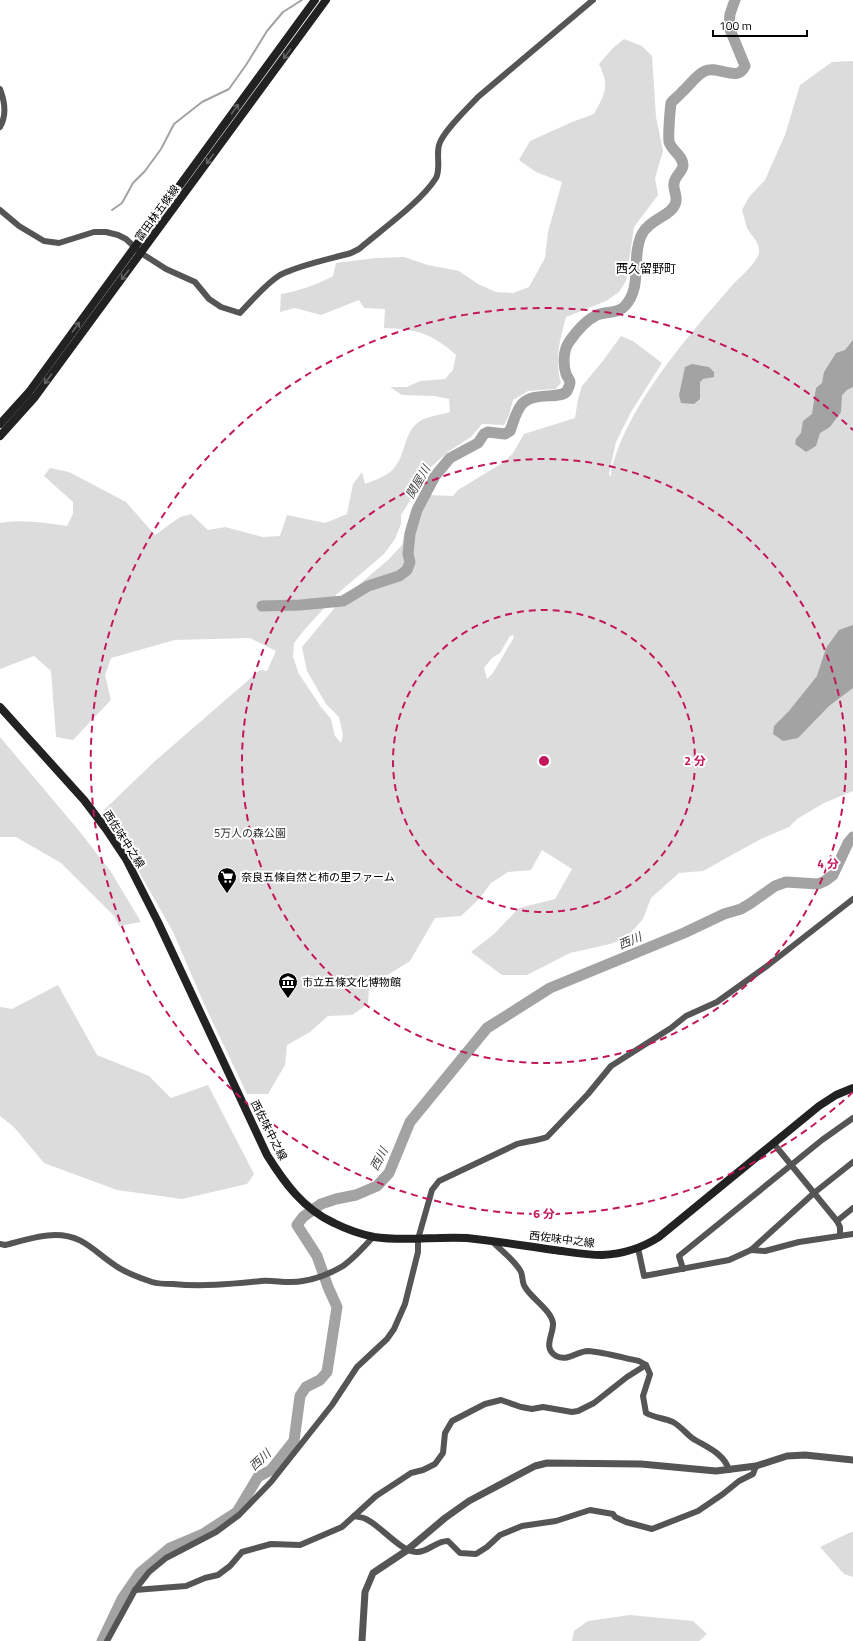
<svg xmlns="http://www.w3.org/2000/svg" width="853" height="1641" viewBox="0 0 853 1641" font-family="'Titillium Web','Noto Sans JP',sans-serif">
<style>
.green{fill:#dcdcdc;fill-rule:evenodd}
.water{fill:#a3a3a3}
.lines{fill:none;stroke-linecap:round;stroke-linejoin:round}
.stream{stroke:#a3a3a3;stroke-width:2}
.river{stroke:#a3a3a3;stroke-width:11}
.minor{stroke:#555;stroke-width:6}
.tertiary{stroke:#555;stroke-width:7}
.secondary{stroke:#222;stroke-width:8}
.oneway{stroke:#646464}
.ring{fill:none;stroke:#c2185b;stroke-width:2;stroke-dasharray:7 5}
.labels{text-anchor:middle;stroke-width:4;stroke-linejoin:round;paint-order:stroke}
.street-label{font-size:11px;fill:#000;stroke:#fff}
.park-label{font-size:11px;fill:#333;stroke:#fff}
.poi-label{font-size:11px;fill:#000;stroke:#fff;text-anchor:start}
.neighbourhood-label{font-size:12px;fill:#000;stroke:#fff}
.water-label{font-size:12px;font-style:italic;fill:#444;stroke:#fff}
.centre{fill:#c2185b;stroke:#fff;stroke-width:2}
.ring-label{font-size:12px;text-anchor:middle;font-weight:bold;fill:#c2185b;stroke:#fff;stroke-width:4;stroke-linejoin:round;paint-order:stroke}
</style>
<rect width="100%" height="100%" fill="#fff"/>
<g class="green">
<path d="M 624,39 L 642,46 L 652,56 L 656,117 L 663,151 L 655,178 L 658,195 L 634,227 L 626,281 L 619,292 L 606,301 L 566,317 C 560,339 554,361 561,383 L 555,389 L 528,391 L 513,400 L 509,415 L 504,425 L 482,424 L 471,437 L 449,451 L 431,467 L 401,515 L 401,524 L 395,539 L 384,554 L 337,594 L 305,629 L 294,643 L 293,657 L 299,674 L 321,707 L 331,719 L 335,736 L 341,743 L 343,735 L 339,717 L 326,704 L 307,671 L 302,647 L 342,599 L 388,560 L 402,545 L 406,526 L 411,512 L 429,495 L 453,496 L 458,490 L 504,462 L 513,453 L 524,434 L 575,418 L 578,399 L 582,386 L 602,362 L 621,336 L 633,341 L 662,363 L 631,412 L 616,442 L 609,474 L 611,477 C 610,470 614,461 616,454 C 637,395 688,336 729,289 C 736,280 758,263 759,252 C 760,242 751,236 747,228 C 745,222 744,216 742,210 L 749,197 L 765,180 L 785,135 L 800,85 L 832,62 L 853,61 L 853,791 L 824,803 L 797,819 L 789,827 L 759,840 L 703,871 L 679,873 L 651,898 L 643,919 L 626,938 L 610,944 L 570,953 L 527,975 L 502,975 L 471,952 L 494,934 L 519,908 L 555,899 L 572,869 L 542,850 L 531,870 L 508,872 L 491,883 L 479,899 L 461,916 L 435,918 L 410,961 L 373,984 L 369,988 L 368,1004 L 352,1015 L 328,1016 L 310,1032 L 287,1045 L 285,1065 L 268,1094 L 247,1094 L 205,1006 L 173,932 L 104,810 L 155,761 L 260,670 L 267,671 L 276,651 L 250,638 L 175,640 L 111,658 L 105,675 L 111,700 L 73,740 L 56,737 L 51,671 L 34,656 L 0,669 L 0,523 C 21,519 45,523 67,526 L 73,514 L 73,502 L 44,476 L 50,468 L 69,472 L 126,502 L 155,535 L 180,517 L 191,514 L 208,530 L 225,527 L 263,537 L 280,536 L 287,515 L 325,523 L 347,514 L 353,484 L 362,472 L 365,484 C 375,480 388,476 395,467 C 406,453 404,431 420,421 C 428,416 441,415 450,412 L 449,399 L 434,396 L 402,395 L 390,387 L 407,387 L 420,381 L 445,379 L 453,370 L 456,355 C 432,333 416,329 384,328 L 385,309 L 364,308 L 359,300 L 321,315 L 295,308 L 280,312 L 281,294 C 299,291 316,285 333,276 L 336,263 L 376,258 L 404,257 L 428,265 L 459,271 L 478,284 L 496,292 L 513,293 L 529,287 L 545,258 L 548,232 L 562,182 L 536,172 L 519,160 L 530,141 L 572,122 L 594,114 C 605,93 610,87 599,64 L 613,48 ZM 514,635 L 513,639 L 493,673 L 487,679 L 484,668 L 492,658 L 500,653 L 510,636 Z"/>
<polygon points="0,737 80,832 111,872 141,922 119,926 114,916 61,863 16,837 0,837"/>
<polygon points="58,985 97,1055 149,1076 171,1098 208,1085 254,1174 247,1184 182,1199 117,1190 44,1163 14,1127 0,1116 0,1007 12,1009"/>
<polygon points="851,1532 853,1532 853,1577 844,1574 820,1547"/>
<polygon points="630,1615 693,1621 707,1634 699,1641 572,1641 574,1631 588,1621"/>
</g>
<g class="water">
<polygon points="853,340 853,387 847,390 842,395 841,412 830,427 820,433 816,446 806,452 795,444 796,439 801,433 803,421 812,414 816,388 822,383 824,372 836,353 845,350"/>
<polygon points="692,364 709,367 714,372 714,377 703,379 700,382 700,399 694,404 681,403 679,395 685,367"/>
<polygon points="853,625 853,688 829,706 798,738 783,741 773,734 774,726 789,711 817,676 826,648 839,630"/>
</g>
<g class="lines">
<polyline class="stream" points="112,210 122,203 133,183 145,171 161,149 174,124 202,102 229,89 246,65 267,31 283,12 302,0"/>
<g class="river">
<path d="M 262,606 L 300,605 L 343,601 L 368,586 L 399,576 L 407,570 L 410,562 L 408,554 L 410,534 L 417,510 L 435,476 L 450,458 L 478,443 L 484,434 L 488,432 L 505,434 L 510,431 C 513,423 516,411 522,404 C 535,391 560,400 567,391 C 568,389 570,385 570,382 C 570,380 567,377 566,374 C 563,364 563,351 569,342 C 576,332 586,320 597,315 C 606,311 618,314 625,306 C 643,286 631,259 641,236 C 649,218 674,216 676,201 C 677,195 673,189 674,184 C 674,176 683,172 683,165 C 683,156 672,151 669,142 C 668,135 670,111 671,103 C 674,99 679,96 682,92 C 690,85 696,75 705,71 C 718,65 738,83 745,66 L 729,27 L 730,14 L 735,0"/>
<polyline points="102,1641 122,1599 140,1573 170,1548 203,1534 237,1512 258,1477 271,1470 294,1441 300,1396 306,1387 320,1380 327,1372 337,1307 328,1287 317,1256 297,1225 303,1217 321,1204 336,1199 356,1195 377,1186 389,1173 410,1122 487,1028 550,988 684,933 724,914 741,909 751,903 775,886 786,882 818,884 825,881 833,875 848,843 853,837"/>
</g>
<g class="minor">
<path d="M 0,89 C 5,102 7,115 0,127"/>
<path d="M 0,210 L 19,226 L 44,241 L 59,243 L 94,232 L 106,232 L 118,235 L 126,239 L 141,253 L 166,269 L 195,282 L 209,299 L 221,307 L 240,313 C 250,302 267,283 280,275 C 299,265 330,259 351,253 L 359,249 C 381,230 421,202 436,178 C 441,169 436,155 439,145 C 443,131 468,108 478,97 L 593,0"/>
<polyline points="774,1144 837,1221 840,1227 840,1236"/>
<polyline points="837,1221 853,1208"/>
<path d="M 492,1241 C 501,1251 515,1260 521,1272 C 523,1277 522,1283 525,1287 C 531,1298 551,1310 553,1323 C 554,1334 542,1348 556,1356 C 569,1362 577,1351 588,1351 C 603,1352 624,1358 639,1361 L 646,1365 L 650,1374 L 643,1396 L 646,1413 C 655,1418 664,1418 673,1422 C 680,1426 686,1433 692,1438 C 706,1447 724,1453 729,1470"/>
<path d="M 0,1244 L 5,1245 C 21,1241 39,1235 55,1235 C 84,1235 94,1252 116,1266 C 126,1273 140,1278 152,1282 C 158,1284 166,1284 173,1284 C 202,1287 231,1284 261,1281 C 275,1280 289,1284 303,1281 C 316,1279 331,1273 343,1266 C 354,1258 364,1247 373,1237"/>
<polyline points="638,1248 644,1276 729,1260 751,1250 814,1193 853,1162"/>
<polyline points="751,1250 765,1251 799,1242 853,1234"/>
<polyline points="683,1269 679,1256 822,1140 853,1118"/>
<path d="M 354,1516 C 357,1517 362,1517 366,1519 C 381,1526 402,1553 417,1552 C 429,1552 435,1541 448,1541 L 460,1553 L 476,1554 L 487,1547 L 500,1535 L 522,1526 L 556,1521 L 590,1510 L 613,1514 L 615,1517 L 626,1522 L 652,1529 L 698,1511 L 723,1494 L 739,1481 L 753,1474 L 756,1466"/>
<polyline points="135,1590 186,1586 205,1578 218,1575 230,1566 242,1552 271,1544 300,1545 342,1527 376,1496 399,1481 411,1473 423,1470 435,1464 443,1453 445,1433 452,1421 485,1404 501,1400 521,1407 532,1409 543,1407 572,1412 578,1411 594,1403 627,1377 646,1365"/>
<path d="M 107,1641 L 135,1590 L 149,1572 L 166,1558 L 216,1532 L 239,1515 L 271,1482 L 332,1405 L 357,1367 L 387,1339 L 394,1329 L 405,1304 L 418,1252 L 418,1239 L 432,1190 L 439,1181 L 517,1144 C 527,1141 537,1141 547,1137 L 588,1094 L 611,1066 L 671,1028 L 686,1016 L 717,1002 L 767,966 L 853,899"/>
</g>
<polyline class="tertiary" points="362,1641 365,1592 373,1573 406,1551 445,1518 469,1501 535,1466 547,1463 641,1464 716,1471 756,1466 787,1456 805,1455 853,1460"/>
<g class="secondary">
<polyline points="0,424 29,392 315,0"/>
<polyline points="0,436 35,397 326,0"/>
<path d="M 0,707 L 84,800 L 106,829 L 126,859 L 158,922 L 267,1155 C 284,1182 303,1209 334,1223 C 346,1229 360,1234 374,1237 C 405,1242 436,1236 467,1238 C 496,1241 525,1246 554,1250 C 570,1252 586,1255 602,1255 C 623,1254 642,1248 659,1237 L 819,1106 L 836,1095 L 853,1088"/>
</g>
</g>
<defs><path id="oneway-shaft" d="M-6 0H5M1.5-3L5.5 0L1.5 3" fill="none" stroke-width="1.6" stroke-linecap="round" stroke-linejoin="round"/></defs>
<g class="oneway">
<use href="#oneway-shaft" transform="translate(287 54) rotate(126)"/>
<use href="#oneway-shaft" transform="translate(235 109) rotate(-54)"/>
<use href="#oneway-shaft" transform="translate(210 159) rotate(126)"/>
<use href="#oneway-shaft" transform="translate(125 275) rotate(127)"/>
<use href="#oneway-shaft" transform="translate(76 327) rotate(-54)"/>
<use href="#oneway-shaft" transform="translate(48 379) rotate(127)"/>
</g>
<g class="ring">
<circle cx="544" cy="761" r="151"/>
<circle cx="544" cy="761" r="302"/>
<path d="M853 1092A453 453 0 1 1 853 430"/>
</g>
<defs>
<g id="supermarket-pin" transform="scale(1)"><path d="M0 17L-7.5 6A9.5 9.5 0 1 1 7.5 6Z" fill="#000" stroke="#fff"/><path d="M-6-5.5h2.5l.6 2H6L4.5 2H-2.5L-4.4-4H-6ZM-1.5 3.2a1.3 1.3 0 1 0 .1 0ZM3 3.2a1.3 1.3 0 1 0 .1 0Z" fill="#fff"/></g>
<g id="museum-pin" transform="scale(1)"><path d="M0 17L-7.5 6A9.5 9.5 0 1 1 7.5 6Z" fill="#000" stroke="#fff"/><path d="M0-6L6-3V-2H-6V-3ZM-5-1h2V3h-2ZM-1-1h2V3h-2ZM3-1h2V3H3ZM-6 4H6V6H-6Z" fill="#fff"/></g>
</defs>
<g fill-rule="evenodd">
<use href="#supermarket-pin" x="227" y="877"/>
<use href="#museum-pin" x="288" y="982"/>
</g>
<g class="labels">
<g class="street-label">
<text transform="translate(157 213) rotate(-54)" y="4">富田林五條線</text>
<text transform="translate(124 839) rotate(57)" y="4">西佐味中之線</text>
<text transform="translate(269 1130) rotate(63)" y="4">西佐味中之線</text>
<text transform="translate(562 1239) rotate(7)" y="4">西佐味中之線</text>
</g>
<g class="park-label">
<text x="250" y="837">5万人の森公園</text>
</g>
<g class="poi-label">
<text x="241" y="881">奈良五條自然と柿の里ファーム</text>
<text x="302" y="986">市立五條文化博物館</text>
</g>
<g class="neighbourhood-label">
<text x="646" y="273">西久留野町</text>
</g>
<g class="water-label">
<text transform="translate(418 482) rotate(-60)" y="4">関屋川</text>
<text transform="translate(630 941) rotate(-23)" y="4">西川</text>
<text transform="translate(379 1159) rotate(-62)" y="4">西川</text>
<text transform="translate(260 1460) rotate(-43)" y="4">西川</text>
</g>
</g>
<circle cx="544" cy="761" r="6" class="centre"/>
<g class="ring-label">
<text x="695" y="765">2 分</text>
<text x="828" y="868">4 分</text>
<text x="544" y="1218">6 分</text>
</g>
<path d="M713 30v6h94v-6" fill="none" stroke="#000000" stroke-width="2"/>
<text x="719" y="30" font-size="12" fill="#000000" stroke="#ffffff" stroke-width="3" paint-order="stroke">100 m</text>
</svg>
